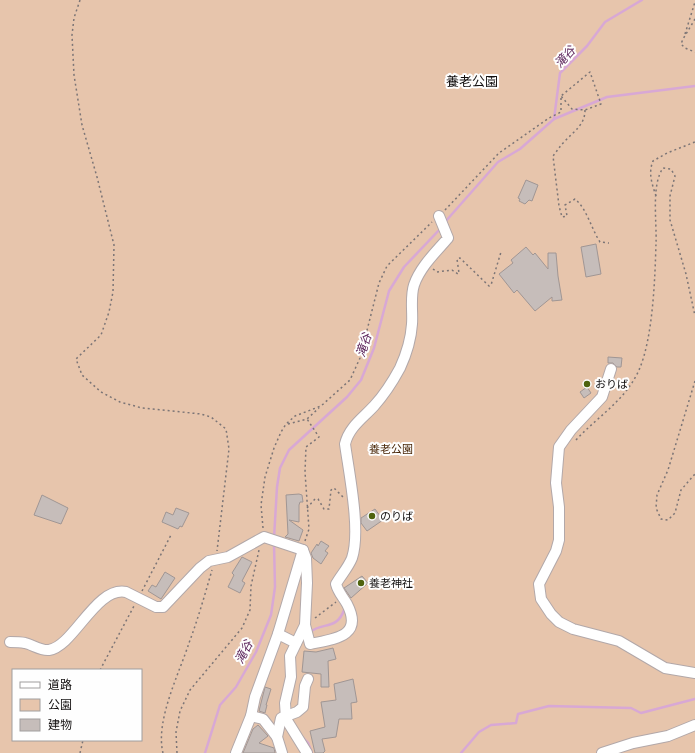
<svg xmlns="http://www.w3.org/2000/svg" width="695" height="753" viewBox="0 0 695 753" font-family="Arial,'Noto Sans JP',sans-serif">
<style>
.green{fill:#e7c5ac;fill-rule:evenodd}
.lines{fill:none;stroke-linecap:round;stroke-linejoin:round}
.stream{stroke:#d8a8d5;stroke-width:2.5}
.building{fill:#c6bdba;stroke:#a09694}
.street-casing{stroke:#b2a8a9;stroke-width:12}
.path{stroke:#7c7576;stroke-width:1.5;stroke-dasharray:2 3;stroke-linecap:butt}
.street{stroke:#fff;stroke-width:10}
.poi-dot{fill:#4e630f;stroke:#fefefe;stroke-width:1.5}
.labels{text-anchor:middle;stroke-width:4;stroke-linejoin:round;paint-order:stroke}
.poi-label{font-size:11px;fill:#120f0f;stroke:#fefefe;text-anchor:start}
.park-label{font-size:11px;fill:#472405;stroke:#fefefe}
.water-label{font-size:12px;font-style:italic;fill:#581f57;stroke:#fefefe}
.quarter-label{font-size:13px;fill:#120f0f;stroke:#fefefe}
</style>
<rect width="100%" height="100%" fill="#f9eeef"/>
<path class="green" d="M 0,0 L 695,0 L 695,753 L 0,753 ZM 13,670 L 141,670 L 141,740 L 13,740 Z"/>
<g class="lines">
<g class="stream">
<polyline points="554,119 607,97 695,86"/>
<polyline points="445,222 498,162 520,149 554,119 560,73 587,46 605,22 642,0"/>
<polyline points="274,538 277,487 280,468 289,450 347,397 361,380 374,348 389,291 404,267 441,228"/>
<path d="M 310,632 C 323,622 337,630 344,610"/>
<polyline points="302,737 308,743 312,753"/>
<polyline points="205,753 220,705 236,687 256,652 271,615 275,587 274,543"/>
<polyline points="461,753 479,732 491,725 516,723 518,714 549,706 631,708 641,713 695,699"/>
</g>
</g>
<g class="building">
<polygon points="526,180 538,185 532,201 529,200 525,204 519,201 520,199 518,198"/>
<polygon points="596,244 601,274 586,277 581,247"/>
<polygon points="526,247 533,255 535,253 548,269 548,253 556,253 558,276 562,300 552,301 552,297 535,311 517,290 514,293 499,274 513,263 511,260"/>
<polygon points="608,357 622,358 621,367 617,367 613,363 608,363"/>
<polygon points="587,387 591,393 584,398 580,392"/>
<polygon points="299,494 302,495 303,502 300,502 299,505 299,522 289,520 303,530 299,541 285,537 288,534 286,495"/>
<polygon points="42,495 68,508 61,524 34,515"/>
<polygon points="176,508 189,513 182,527 180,526 178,529 162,522 166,512 173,515"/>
<polygon points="375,509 383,520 367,531 361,523 361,518"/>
<polygon points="321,541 329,546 325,551 328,553 321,564 313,558 311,553 317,544 318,546"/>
<polygon points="242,557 252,562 242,581 245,583 240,593 228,587 234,575 232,573"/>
<polygon points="165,572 175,578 161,599 148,591 152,585 156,587"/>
<polygon points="362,576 368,583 351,598 344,588"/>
<polygon points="333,648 336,659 328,661 329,687 321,687 321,674 302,672 304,651 316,652"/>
<polygon points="353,679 357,702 351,703 352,719 339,719 336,737 322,739 325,751 323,753 315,753 310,731 325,727 321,702 336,700 334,684"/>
<polygon points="265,687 271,689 266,705 267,705 265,713 259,711"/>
<polygon points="258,725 268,736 259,743 274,748 275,753 243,753 253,729"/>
</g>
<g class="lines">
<g class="street-casing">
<g id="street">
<polyline points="611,369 602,397 571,430 559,447 556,483 559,507 559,540 556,551 539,584 541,599 551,614 559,622 573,629 619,641 665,668 695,673"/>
<path d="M 305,625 L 310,644 C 334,639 364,637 347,604 C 343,597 338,592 336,584 C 341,575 348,568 352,558 C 361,531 349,473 345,444 C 349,427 363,418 374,406 C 384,395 393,381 400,368 C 406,355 411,339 412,324 C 413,312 410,297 414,285 C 420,267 436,252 448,238 L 439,216"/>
<polyline points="278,634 296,643"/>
<path d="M 10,642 C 15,642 20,642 25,643 C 33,645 41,651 49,650 C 74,646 96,586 126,592 L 156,607 L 163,607 L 200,568 L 209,561 L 228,557 L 264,537 L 303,550 L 306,558 L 307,583 L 305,625 L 290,656 L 291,677 L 285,703 L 286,719 L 307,753"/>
<polyline points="251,716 263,719 277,737"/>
<polyline points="236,753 251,716 255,697 278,634 303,550"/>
<polyline points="282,753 277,737 281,718 297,712 303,707 305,686 308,679"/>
<polyline points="602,753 633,743 668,736 695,725"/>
</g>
</g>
<g class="path">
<polyline points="80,0 74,18 72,35 74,75 82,125 97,177 114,245 113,292 109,312 101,335 76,359 82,375 101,392 120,402 142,408 201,414 211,417 226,429 229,449 217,551"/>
<polyline points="695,19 683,39 681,44 685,48 695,52"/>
<polyline points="685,34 695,2"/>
<path d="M 585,110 C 585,125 574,131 565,141 C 560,146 557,151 553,156 L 559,206 L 562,217 L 567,216 L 565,205 L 575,199 C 587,209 591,228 600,242 L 609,243"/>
<path d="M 656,196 C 652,184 648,173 653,161 L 667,153 L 695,142"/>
<polyline points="445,210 499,153 549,118 561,112 561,96 590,72 601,104 585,110 572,109 561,96"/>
<polyline points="433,269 437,272 452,270 458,274 459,273 457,259 460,258 489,286 491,285 501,252"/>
<polyline points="695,381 668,470 657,495 656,508 661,519 668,520 675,513 681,490 695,474"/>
<polyline points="288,424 307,419 319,408"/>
<path d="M 576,440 C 598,416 625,401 639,370 C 653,338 655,278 656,243 C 657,222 651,185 663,168 L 671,169 L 675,176 L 670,196 L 670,220 L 686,274 L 695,316"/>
<polyline points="307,508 315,499 318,499 324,509 329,509 331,490 334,488 343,497"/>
<polyline points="263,528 261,505 265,477 274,448 281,432 286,424 295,416 321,406 350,380 360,358 379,283 387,266 432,222"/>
<polyline points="305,541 309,529 305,472 306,447 319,437 307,419"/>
<polyline points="142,591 171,535"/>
<polyline points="315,618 336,602"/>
<polyline points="100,670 134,606"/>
<polyline points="80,753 83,740"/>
<path d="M 163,753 C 155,721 179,674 189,643 C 198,619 205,594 212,570"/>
<polyline points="177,753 176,732 180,711 190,690 242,628 250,610 251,586 259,550"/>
</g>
<use href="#street" class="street"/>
</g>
<g class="poi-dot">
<circle cx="587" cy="384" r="4"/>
<circle cx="372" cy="516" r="4"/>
<circle cx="361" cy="583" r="4"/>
</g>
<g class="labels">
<g class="poi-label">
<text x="595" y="388">おりば</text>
<text x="380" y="520">のりば</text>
<text x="369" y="587">養老神社</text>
</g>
<g class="park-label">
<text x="391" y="453">養老公園</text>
</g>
<g class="water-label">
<text transform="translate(565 57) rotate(-48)" y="4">滝谷</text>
<text transform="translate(364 345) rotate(-72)" y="4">滝谷</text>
<text transform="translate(244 652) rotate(-63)" y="4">滝谷</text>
</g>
<g class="quarter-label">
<text x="472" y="86">養老公園</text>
</g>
</g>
<rect x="12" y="669" width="130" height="72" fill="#fefefe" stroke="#a09e9e"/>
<rect x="20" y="682" width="20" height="6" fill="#ffffff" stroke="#a09e9e"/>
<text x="48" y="689" font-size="12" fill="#120f0f">道路</text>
<rect x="20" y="699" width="20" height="12" fill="#e7c5ac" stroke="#a09e9e"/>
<text x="48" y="709" font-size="12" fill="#120f0f">公園</text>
<rect x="20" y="719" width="20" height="12" fill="#c6bdba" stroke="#a09e9e"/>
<text x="48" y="729" font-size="12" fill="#120f0f">建物</text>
</svg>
